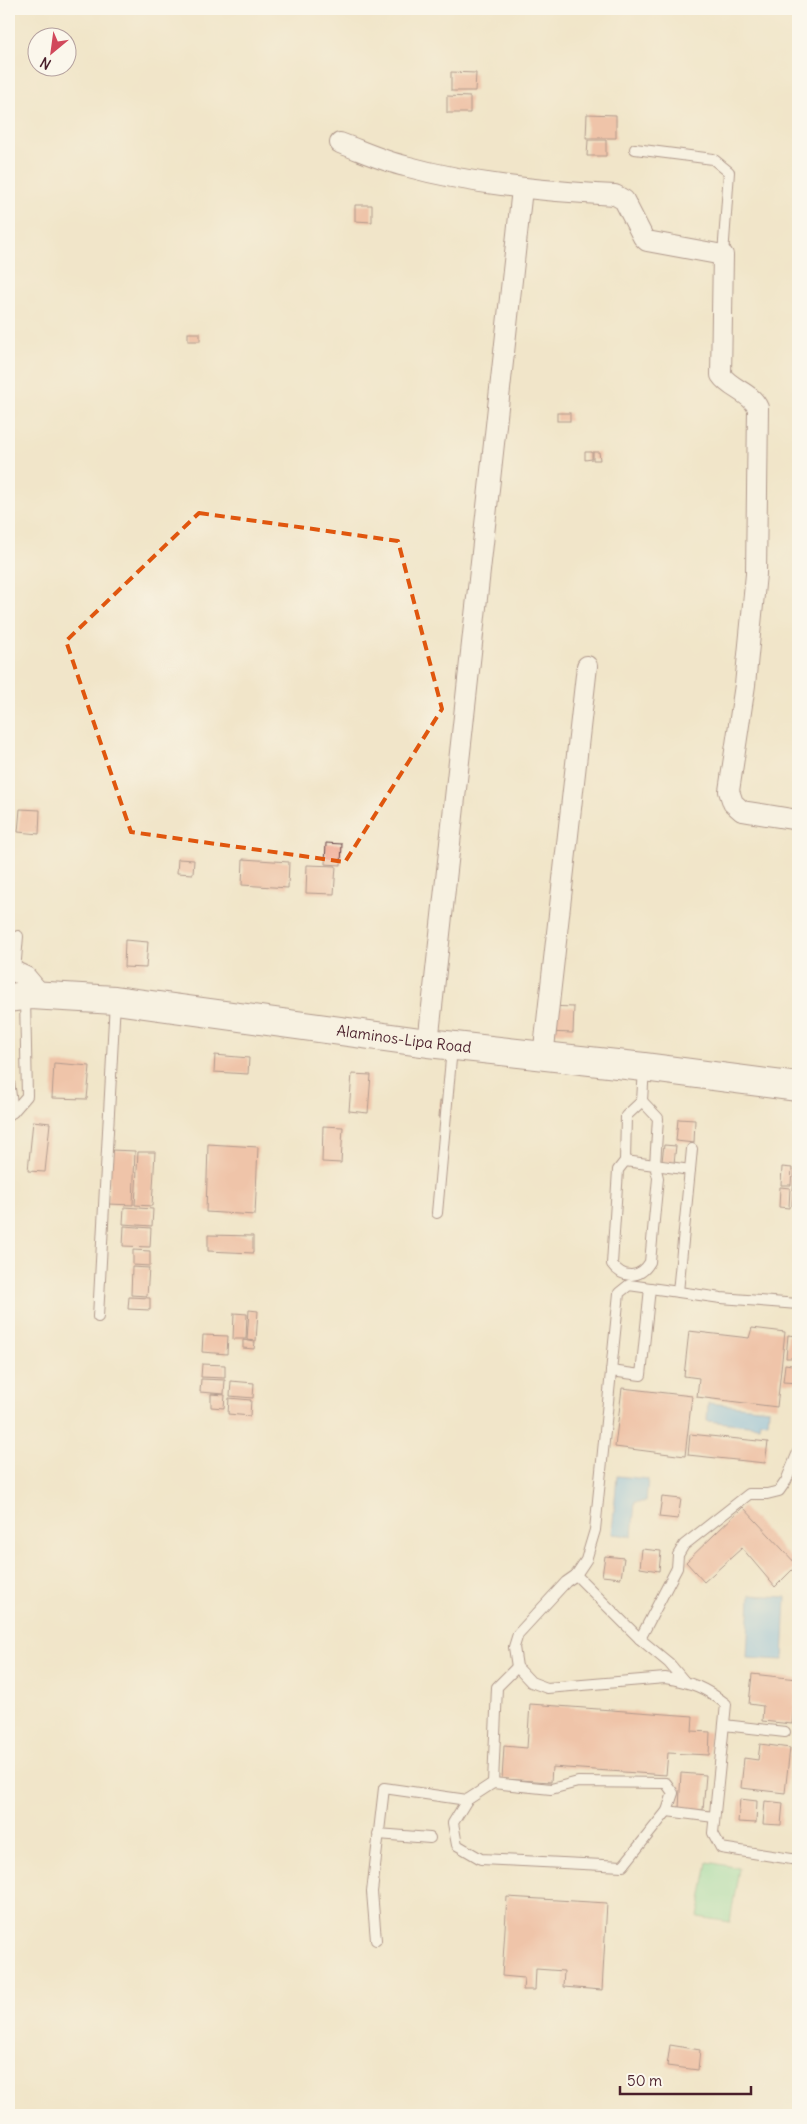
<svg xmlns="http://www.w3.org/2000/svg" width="807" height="2124" viewBox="0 0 807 2124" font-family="Delius,sans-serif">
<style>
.green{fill:#87dfa4;stroke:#687f68}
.water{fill:#73b9ea;stroke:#5e6c8a}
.building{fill:#ee9b83}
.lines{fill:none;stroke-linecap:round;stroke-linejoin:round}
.lane-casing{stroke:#633d43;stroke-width:12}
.street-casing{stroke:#633d43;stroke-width:22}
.primary-casing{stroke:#633d43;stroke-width:30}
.lane{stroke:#fff;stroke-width:10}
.street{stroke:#fff;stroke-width:20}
.primary{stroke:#fff;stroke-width:28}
.marked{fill:none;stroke:#e0560e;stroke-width:4;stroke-dasharray:10 6;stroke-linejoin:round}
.labels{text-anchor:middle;stroke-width:5;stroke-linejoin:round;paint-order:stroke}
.street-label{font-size:15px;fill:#4a1f2b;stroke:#fbf7ec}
</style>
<rect width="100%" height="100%" fill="#fbf7ec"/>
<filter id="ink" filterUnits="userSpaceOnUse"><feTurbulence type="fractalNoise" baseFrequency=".02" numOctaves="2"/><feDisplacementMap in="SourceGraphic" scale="10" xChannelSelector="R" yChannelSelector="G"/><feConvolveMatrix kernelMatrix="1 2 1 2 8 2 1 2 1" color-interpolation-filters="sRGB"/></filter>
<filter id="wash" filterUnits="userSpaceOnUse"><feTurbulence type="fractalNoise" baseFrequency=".0096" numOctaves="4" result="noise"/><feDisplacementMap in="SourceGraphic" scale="20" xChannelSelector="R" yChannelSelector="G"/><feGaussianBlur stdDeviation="1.12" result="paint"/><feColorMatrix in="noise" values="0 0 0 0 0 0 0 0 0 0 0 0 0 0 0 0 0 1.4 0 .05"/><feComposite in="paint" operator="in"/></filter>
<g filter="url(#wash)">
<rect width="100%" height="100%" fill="#f1e5c9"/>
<polygon class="green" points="708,1862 739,1868 730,1922 698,1917"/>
<g class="water">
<polygon points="708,1403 769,1409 768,1422 760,1421 759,1426 707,1421"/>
<polygon points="617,1476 648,1479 646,1502 635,1502 632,1536 612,1534"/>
<polygon points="750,1595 786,1597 783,1660 747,1658"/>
</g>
<g id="blocks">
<g class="building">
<polygon points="451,72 476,73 475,91 451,91"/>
<polygon points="447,96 470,97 470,113 447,113"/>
<polygon points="587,114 616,115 616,138 586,138"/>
<polygon points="588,140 606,140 606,156 587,156"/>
<polygon points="355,205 372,205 372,222 355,221"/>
<rect x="188" y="333" width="12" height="8"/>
<rect x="557" y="413" width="13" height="8"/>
<polygon points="585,452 592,452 592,459 585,460"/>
<polygon points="593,452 599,452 600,460 593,460"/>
<polygon points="20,809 40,810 39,834 18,832"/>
<polygon points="326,843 342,844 341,865 325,864"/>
<polygon points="178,859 194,860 193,874 177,873"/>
<polygon points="243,859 289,862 288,888 242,885"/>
<polygon points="307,865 336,866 334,894 306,893"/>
<polygon points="125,940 148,942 146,968 124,967"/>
<polygon points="548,1006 574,1007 573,1033 546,1032"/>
<polygon points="215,1055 249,1058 248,1074 214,1072"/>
<polygon points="54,1063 90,1066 87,1099 52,1098"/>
<polygon points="352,1074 371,1075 368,1113 349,1111"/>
<polygon points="440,1101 451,1102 450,1117 439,1117"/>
<polygon points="678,1119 695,1120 694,1143 676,1141"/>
<polygon points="33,1121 50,1123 45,1172 28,1171"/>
<polygon points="323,1126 343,1127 341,1163 322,1162"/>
<polygon points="208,1144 258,1147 255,1215 206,1212"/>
<polygon points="664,1145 676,1146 674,1163 662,1161"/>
<polygon points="111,1150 135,1151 133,1205 108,1204"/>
<polygon points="138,1152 155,1152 152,1206 135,1205"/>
<polygon points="782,1167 792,1168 791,1185 781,1185"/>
<polygon points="795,1168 798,1168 798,1190 793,1190"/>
<polygon points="780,1187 790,1188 789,1208 779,1207"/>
<polygon points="793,1192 798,1192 798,1206 792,1206"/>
<polygon points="124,1207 153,1209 152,1226 123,1224"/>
<polygon points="124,1226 151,1228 150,1247 123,1246"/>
<polygon points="208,1235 253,1236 253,1253 208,1251"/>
<polygon points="133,1250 150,1251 150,1266 133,1265"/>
<polygon points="132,1267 149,1268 147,1296 131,1295"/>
<polygon points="129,1297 150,1298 150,1310 128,1309"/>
<polygon points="249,1310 258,1311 256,1341 247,1340"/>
<polygon points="234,1313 247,1314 246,1339 233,1339"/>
<polygon points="752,1328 785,1332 777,1407 697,1397 699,1378 684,1376 689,1331 749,1338"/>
<polygon points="203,1335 228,1336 227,1354 202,1352"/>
<polygon points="788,1335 798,1336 798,1358 786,1358"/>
<polygon points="243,1340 255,1342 254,1349 243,1348"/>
<polygon points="202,1364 225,1365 225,1378 201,1377"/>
<polygon points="785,1364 798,1366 798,1383 783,1382"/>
<polygon points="201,1379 225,1380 224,1394 200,1392"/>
<polygon points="231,1381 254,1383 253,1398 230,1396"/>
<polygon points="622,1388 692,1396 685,1456 615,1447"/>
<polygon points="211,1394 225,1395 224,1408 211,1407"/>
<polygon points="229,1398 251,1400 250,1416 228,1414"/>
<polygon points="690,1434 768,1442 765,1463 688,1455"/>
<polygon points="662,1497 681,1499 678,1519 659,1517"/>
<polygon points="743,1507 797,1565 775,1587 742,1548 704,1582 686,1562"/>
<polygon points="642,1549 661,1551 659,1571 640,1568"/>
<polygon points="605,1556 624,1558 621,1578 602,1576"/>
<polygon points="752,1674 797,1679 792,1724 762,1721 763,1706 749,1704"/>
<polygon points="530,1704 693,1716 692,1731 710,1732 709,1755 668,1753 666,1775 552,1767 551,1782 502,1779 504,1746 527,1748"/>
<polygon points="760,1744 790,1748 785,1793 741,1788 744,1758 758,1760"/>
<polygon points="681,1773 706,1775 703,1810 679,1808"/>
<polygon points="740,1799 757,1801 756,1823 738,1822"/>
<polygon points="765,1801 783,1803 781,1825 763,1824"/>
<polygon points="507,1897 607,1903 602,1990 563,1987 564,1971 536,1969 535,1990 523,1990 524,1978 502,1976"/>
<polygon points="670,2045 700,2050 698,2070 667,2066"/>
</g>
</g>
</g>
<g filter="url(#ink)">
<use href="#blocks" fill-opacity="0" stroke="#633d43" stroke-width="1"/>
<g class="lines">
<g class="lane-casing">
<g id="lane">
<polyline points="635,149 713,159 729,172 723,255"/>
<polyline points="15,971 18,936"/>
<polyline points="9,1081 13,1112 10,1114"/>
<polyline points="642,1101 658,1118 655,1165 690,1170"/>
<polyline points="13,1112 27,1096 25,998"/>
<path d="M 625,1161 L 655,1165 L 658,1178 L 650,1262 C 640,1279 623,1279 612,1264 L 618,1170 Z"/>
<polyline points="625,1161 626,1116 642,1101 644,1068"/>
<polyline points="437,1213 452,1048"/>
<polyline points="678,1292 692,1149"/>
<path d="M 798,1304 L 721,1298 L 629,1285 L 619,1293 L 595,1530 L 586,1560 L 576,1575 L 566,1582 L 518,1634 L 514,1647 L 517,1667 L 531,1682 L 547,1688 L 665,1678 C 691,1682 706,1688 726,1704 L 713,1833 L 721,1848 L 798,1860"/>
<polyline points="98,1317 115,1001"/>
<polyline points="611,1371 641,1375 650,1288"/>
<polyline points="576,1575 640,1639"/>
<polyline points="684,1681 669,1663 640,1639 677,1568 678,1555 684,1545 749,1494 767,1494 779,1491 786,1481 798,1452"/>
<polyline points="724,1725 785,1732"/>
<polyline points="467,1800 453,1823 457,1845 481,1859 623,1866 667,1811 673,1793 666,1783 578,1782 551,1789 493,1783"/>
<polyline points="667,1811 714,1817"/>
<polyline points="378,1834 430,1838"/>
<polyline points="376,1940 372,1892 384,1788 467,1800 493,1783 497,1687 517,1667"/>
</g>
</g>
<g class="street-casing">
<g id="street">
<path d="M 340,143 C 362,151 383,161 405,166 C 474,185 544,191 615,195 L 624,200 L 643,237 L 647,241 L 723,255 L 721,375 C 730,389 751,392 758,408 L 756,574 L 745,685 L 729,791 L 733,803 L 742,811 L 798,820"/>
<polyline points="9,969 26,977 42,996"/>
<polyline points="428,1043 522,189"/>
<polyline points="543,1057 587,666"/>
</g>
</g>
<g class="primary-casing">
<g id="primary">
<path id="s1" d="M 9,998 L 31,995 L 115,1000 L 428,1043 L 644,1067 L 798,1087"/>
</g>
</g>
<use href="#lane" class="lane"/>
<use href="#street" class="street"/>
<use href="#primary" class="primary"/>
</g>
</g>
<path d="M0 0H807V2124H0ZM 199,513 L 398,541 L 442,709 L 345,862 L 131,832 L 66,641 Z" fill="#f1e5c9" fill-opacity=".55" fill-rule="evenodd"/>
<path class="marked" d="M 199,513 L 398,541 L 442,709 L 345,862 L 131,832 L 66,641 Z"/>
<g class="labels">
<g class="street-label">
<text dy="5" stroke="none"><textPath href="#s1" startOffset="398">Alaminos-Lipa Road</textPath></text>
</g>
</g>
<rect width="807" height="2124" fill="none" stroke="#fbf7ec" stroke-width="30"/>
<g transform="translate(52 52) rotate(209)"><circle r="24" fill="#fbf7ec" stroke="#b4a19f"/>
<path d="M0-4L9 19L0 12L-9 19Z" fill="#d1495b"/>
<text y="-8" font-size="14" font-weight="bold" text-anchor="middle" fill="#4a1f2b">N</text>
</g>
<path d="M620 2086v8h131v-8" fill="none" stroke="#4a1f2b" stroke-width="2.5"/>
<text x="627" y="2086" font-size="15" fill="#4a1f2b" stroke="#fbf7ec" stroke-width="4" paint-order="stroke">50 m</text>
</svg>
